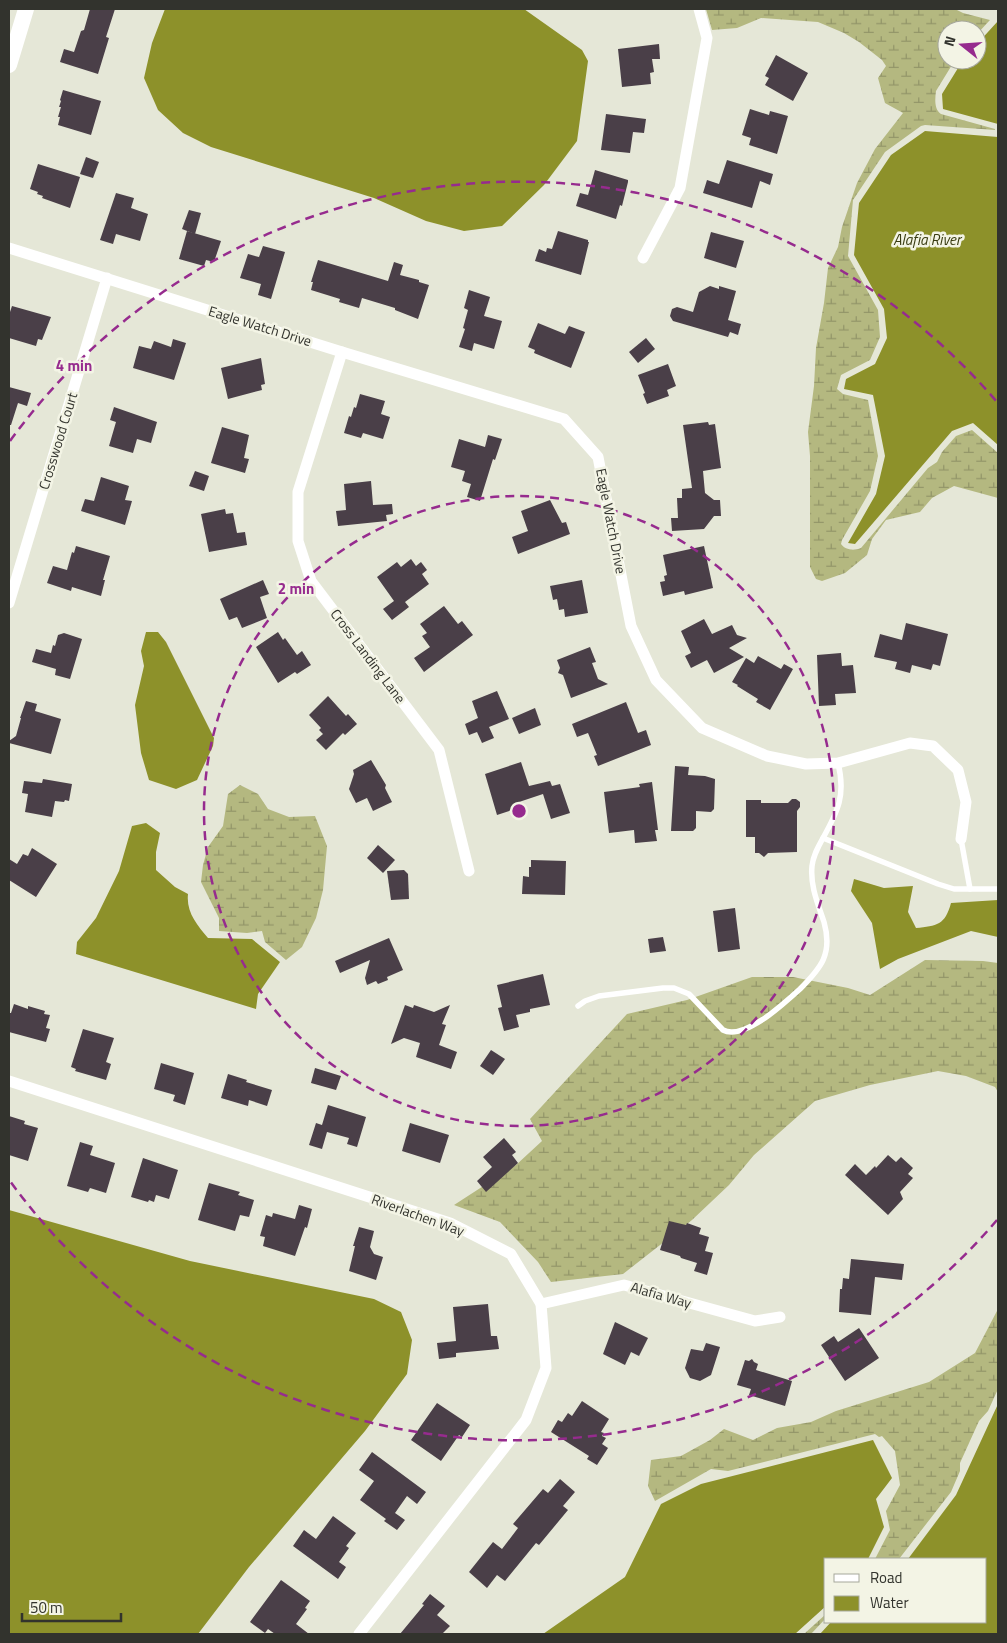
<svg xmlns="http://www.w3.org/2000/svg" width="1007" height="1643" viewBox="0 0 1007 1643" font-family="'Titillium Web',sans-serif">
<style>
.wetland{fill:url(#wetland-marsh)}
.water{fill:#8d912a}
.building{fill:#4a3f48}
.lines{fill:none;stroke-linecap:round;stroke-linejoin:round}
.lane{stroke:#fff;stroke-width:5.5}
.street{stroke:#fff;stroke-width:11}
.secondary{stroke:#fff;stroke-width:16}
.ring{fill:none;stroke:#962b8e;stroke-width:2.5;stroke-dasharray:9 6}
.labels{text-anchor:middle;stroke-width:5;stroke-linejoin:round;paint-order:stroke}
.street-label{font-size:14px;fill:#32332d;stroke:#f3f4e5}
.water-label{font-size:15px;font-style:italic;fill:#393b11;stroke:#f3f4e5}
.centre{fill:#962b8e;stroke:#f3f4e5;stroke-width:2.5}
.ring-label{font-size:15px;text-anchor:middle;font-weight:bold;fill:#962b8e;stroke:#f3f4e5;stroke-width:5;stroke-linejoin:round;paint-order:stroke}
</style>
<defs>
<pattern id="wetland-marsh" width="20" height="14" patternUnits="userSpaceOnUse" patternTransform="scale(1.25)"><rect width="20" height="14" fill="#b4b880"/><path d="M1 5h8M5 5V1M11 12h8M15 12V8" fill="none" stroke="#939669"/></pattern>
</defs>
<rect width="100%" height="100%" fill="#e5e7d7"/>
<g class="wetland">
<path d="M 706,9 L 955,9 L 963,13 L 990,20 L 977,34 L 977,30 L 947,30 L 947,60 L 955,60 L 936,91 C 935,99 934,109 941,114 L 995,129 L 995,130 L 925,125 L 921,126 L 885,152 L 853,200 L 848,256 L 878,310 L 880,337 L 870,360 L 841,375 L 837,389 L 843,394 L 868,400 L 878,456 L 870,491 L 842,540 L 841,544 C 845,550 854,551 861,548 L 928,468 L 937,462 L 942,452 L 956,436 L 972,430 L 998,453 L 998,498 L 954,486 L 932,498 L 920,512 L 886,520 L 872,539 L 867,555 L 845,573 L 822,581 L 816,579 L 810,567 L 810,456 L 808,432 L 814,386 L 816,348 L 824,303 L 828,268 L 838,247 L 842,227 L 857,183 L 875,149 L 903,113 L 885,103 L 878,78 L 886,66 L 882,60 L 859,42 L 844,33 L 818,22 L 761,18 L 737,28 L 712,30 Z"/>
<polygon points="240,785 258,794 268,809 289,817 315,816 327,846 323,890 316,918 302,947 286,960 265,942 262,931 247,933 219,931 219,918 201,882 203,865 208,847 223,826 228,794"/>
<polygon points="925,960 983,961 998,963 998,1092 995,1087 966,1076 938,1071 870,1085 815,1101 754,1155 729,1185 692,1220 623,1274 551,1282 538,1262 500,1222 454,1205 516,1165 542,1141 530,1119 627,1014 687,1000 752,977 793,977 848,988 870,995"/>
<polygon points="998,1309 998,1389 988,1411 979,1421 960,1463 960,1471 951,1492 899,1559 875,1559 890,1530 886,1511 900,1485 895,1451 882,1436 879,1437 875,1434 728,1471 711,1469 655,1501 648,1486 651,1460 681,1456 710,1440 724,1429 753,1440 777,1428 811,1422 836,1411 929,1382 975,1353"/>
<polygon points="826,1614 826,1618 811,1634 804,1634"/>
</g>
<g class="water">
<polygon points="165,9 524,9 582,50 588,61 577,141 544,185 502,226 464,231 426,221 374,198 211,147 183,133 158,110 144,78 152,43"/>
<polygon points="998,21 998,124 943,109 942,94 963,60 977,60 977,44"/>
<polygon points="925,131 998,137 998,445 973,423 952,431 855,544 848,543 876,494 885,456 873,395 844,389 846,379 875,364 887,338 884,309 854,255 859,203 891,155"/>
<polygon points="146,632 158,632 166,642 214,738 213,746 197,780 176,789 149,780 141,753 135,705 144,666 141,651"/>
<path d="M 146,823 L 160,833 L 156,852 L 156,870 L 175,887 L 188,894 C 186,912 197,925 208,938 L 252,939 L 280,962 L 258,994 L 256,1009 L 76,954 L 77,942 L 96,918 L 119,871 L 132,826 Z"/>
<path d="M 854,879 L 884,888 L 913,886 L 908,912 L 916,928 C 937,926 945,925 951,903 L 998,900 L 998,937 L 971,931 L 898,959 L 880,969 L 872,923 L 851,891 Z"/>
<polygon points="9,1210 190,1261 374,1299 401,1312 412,1340 407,1374 365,1431 249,1567 198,1634 9,1634"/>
<polygon points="998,1404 998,1634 820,1634 831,1622 986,1622 986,1559 908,1559 956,1495"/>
<polygon points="873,1440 892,1478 876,1499 884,1527 868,1559 826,1559 826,1606 795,1634 543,1634 625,1577 661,1504 701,1484"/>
</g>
<g class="building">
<polygon points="90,9 115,9 106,37 109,38 98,74 60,62 64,49 74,52 81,31 84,30"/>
<polygon points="659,44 660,59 652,59 654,72 650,73 651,84 622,87 618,49"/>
<polygon points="776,55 808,73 793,101 765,85 769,78 765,76"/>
<polygon points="63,90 101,101 91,135 58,125 60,117 58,117 61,107 59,107 61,101 60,100"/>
<polygon points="750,109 769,115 770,111 788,116 777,154 749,145 751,138 742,135"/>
<polygon points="606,114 646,119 644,133 633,132 630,153 601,150"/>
<polygon points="86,157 99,162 93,178 80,174"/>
<polygon points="727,160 773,174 770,185 760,181 752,208 703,193 707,180 719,184"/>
<polygon points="38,164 80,177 70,208 42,198 43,196 37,194 38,192 30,189"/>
<polygon points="595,170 628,180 628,182 622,206 620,205 616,219 576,206 580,193 588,195"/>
<polygon points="116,193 134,198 131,208 148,214 140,241 116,234 113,244 100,240"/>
<polygon points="189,210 201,213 195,234 182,229"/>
<polygon points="187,231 221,241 214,262 206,260 204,266 179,259"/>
<polygon points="558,231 588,240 588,242 589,242 581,275 535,261 539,249 546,252 547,248 552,249"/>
<polygon points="711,232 744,241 736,268 704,258"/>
<polygon points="263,246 285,252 271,299 258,295 261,284 240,278 248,254 259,257"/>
<polygon points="318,260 388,281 394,262 403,265 400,275 419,280 419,282 429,285 418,319 395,310 395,308 362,298 359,308 339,302 340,299 311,290 313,282 311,282"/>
<polygon points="710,286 719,289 719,286 736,291 728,320 741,324 738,335 730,332 728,337 673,321 670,316 672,309 677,307 693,312 699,292"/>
<polygon points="469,290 490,297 484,316 502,321 494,349 474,343 472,351 459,347 465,329 463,328 468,310 464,308"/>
<polygon points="12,306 51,317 42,340 38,339 36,346 9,338 9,315"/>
<polygon points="538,323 565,334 569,326 585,332 571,368 534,353 535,350 528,347"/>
<polygon points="646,338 655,349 638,363 629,352"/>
<polygon points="173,339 186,343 174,380 133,368 139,346 151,349 154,341 171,347"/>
<polygon points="261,358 265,384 261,385 262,390 228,399 221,368"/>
<polygon points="668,364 676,386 667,390 669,396 647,404 643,394 645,393 638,375"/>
<polygon points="9,387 31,393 27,406 18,403 11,425 9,425"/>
<polygon points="360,394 385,401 381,414 390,417 383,439 363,433 361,438 344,433 349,416 351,417 354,407 356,408"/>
<polygon points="114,407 157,422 151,443 137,439 133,453 109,446 116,422 110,420"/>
<polygon points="708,422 709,425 715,424 721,468 703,471 705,493 714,500 720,500 721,516 714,516 704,529 672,531 671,518 678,518 677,498 682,498 682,489 692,488 683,425"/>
<polygon points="222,427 249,435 244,458 249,459 245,473 211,463"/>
<polygon points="488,435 502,439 495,460 493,459 480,501 467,497 471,484 462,481 465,471 451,467 459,439 485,447"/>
<polygon points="195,471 209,476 204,491 189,486"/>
<polygon points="101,477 129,486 125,500 132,501 125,525 81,511 85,499 94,501"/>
<polygon points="371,481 373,505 392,504 393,514 386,515 387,521 338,526 336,511 346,510 344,484"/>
<polygon points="550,500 562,523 566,522 570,534 518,554 512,537 528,531 521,511"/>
<polygon points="225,509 226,514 233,513 237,533 245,532 247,545 209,552 201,514"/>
<polygon points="76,546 110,556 103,580 105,580 101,596 72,587 71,591 47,583 53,566 67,570 72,552 74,553"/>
<polygon points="704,546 713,588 685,595 684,591 663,596 660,582 665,581 664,576 667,575 663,555"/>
<polygon points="411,559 416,566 421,562 427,570 422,574 429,584 405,602 409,607 392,620 383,609 394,601 377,577 397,562 401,567"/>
<polygon points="263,580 269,594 260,597 267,618 242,628 237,617 229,620 220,599"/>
<polygon points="582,580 588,613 565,617 564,609 559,610 557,599 553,600 550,586"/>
<polygon points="444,606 458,624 462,621 473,635 424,672 414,658 430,647 422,636 427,633 420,624"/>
<polygon points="704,619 712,634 732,625 737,635 747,638 729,648 744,657 714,673 707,660 691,668 685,656 691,653 681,631"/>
<polygon points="906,623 948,634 940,666 933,664 931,670 912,665 910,673 895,669 897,662 874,657 880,634 902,640"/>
<polygon points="278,632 283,640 285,638 297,655 302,651 311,665 297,674 295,672 278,683 256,647"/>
<polygon points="64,633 82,639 70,679 55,675 56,669 32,662 36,649 51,653 53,645 55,646 58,635"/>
<polygon points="590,647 596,662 592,663 598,679 608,684 571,698 563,675 558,673 560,668 557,660"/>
<polygon points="841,653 842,666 853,665 856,693 835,694 836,705 819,706 817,655"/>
<polygon points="758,656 781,669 784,664 793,669 770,710 756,702 758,699 737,686 738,685 732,682 746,658 754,663"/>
<polygon points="497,691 509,719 489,727 494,738 482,743 477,732 469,735 465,724 478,718 472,701"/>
<polygon points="328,696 346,716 348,714 357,724 345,735 343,733 326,750 316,740 323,734 319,730 321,728 309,715"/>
<polygon points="26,701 37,704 35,711 61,719 51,754 9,743 9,741 16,736 21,718 20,718"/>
<polygon points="626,702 638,733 646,730 651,745 598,766 594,756 597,755 588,733 577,737 572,724"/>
<polygon points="535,708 541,725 519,734 512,718"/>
<polygon points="371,760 386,785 385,788 392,802 373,811 367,798 356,803 349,789 354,774 353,770"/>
<polygon points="521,762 529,786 550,781 552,786 560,784 570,813 551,819 543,794 513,804 515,809 497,815 485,774"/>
<polygon points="675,766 689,767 688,775 705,776 715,779 714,809 711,812 696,811 696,828 693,831 671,831"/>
<polygon points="43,779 72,784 69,801 65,800 64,802 55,801 52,817 25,812 28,794 22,793 24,781 42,783"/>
<polygon points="652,782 658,830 655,830 657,841 635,843 634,830 609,833 604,792 640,787 639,784"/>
<polygon points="792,799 796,799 800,802 800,807 797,811 797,852 768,853 764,857 759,853 755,853 755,837 746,837 746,800 761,800 761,803 788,803"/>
<polygon points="378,845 395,860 383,873 367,858"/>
<polygon points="32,848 57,864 36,897 9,880 9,859 17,864 23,854 28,856"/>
<polygon points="531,860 566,861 565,895 522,894 523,876 529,877 529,867 531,867"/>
<polygon points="404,870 408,874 409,899 391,900 387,871"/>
<polygon points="735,908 740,949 718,952 713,911"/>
<polygon points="663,937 666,951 650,953 648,939"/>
<polygon points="389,938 403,970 387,977 388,980 378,984 376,981 367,985 365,978 370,960 340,973 335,961"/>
<polygon points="543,974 550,1005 530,1009 530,1012 516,1015 519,1027 504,1031 498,1008 502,1007 497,985"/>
<polygon points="14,1004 28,1009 28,1006 45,1011 44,1014 50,1015 46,1028 50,1029 46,1042 9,1032 9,1013 11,1013"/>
<polygon points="405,1005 413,1008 414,1005 434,1012 450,1005 442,1024 446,1025 439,1045 457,1052 451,1069 416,1057 420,1043 404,1038 391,1044"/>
<polygon points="83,1029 114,1038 106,1062 111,1064 106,1080 75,1071 76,1069 71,1067"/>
<polygon points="491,1050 505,1059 493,1075 480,1066"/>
<polygon points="161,1063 194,1073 185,1105 173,1101 175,1095 154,1089"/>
<polygon points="315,1068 341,1076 336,1090 311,1083"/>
<polygon points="228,1074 247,1080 246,1082 272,1090 267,1106 249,1100 248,1106 221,1098"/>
<polygon points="328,1105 366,1117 357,1147 347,1144 349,1138 327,1132 322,1149 309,1145 316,1123 322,1125"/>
<polygon points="9,1116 25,1121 24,1124 38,1128 28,1161 9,1155"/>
<polygon points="410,1123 449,1135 440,1163 402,1151"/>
<polygon points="504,1138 516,1152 512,1155 518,1163 486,1192 477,1181 492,1167 483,1157"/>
<polygon points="80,1142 93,1146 90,1155 115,1163 106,1193 90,1188 88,1192 67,1186"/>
<polygon points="888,1155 896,1162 901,1157 913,1168 908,1174 913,1178 900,1192 903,1199 888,1215 845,1175 855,1164 866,1175 875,1166 876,1168"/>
<polygon points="143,1158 178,1170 169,1199 156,1195 154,1202 149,1200 148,1202 131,1197"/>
<polygon points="209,1183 240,1192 238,1195 254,1200 249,1217 240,1215 235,1231 198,1220"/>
<polygon points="299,1205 312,1209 307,1228 305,1227 295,1256 263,1246 265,1237 260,1236 266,1215 272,1217 273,1213 295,1219"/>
<polygon points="669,1221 686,1225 687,1223 701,1228 699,1234 709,1237 705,1251 713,1253 707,1275 694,1271 697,1263 681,1258 680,1256 660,1250"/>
<polygon points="359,1227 374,1231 370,1247 374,1254 383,1257 376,1280 349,1271 355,1246 353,1246"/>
<polygon points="851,1259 904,1264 902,1280 875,1277 871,1315 839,1312 840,1289 842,1289 843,1278 849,1279"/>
<polygon points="488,1304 491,1336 497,1336 499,1349 456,1353 456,1357 439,1359 437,1343 456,1341 453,1307"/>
<polygon points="615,1322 648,1338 639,1356 631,1352 625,1365 603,1354"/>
<polygon points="859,1328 879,1358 845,1381 821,1345 834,1336 838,1342"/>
<polygon points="706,1343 720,1347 711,1375 700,1381 690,1378 685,1368 691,1349 703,1351"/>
<polygon points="752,1359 754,1362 758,1364 756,1370 792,1381 785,1406 749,1395 751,1389 737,1385 745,1360 749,1361"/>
<polygon points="582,1401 609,1419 601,1432 604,1433 602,1436 606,1438 602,1444 608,1448 597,1465 587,1459 589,1456 551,1432 558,1420 562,1422 568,1413 572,1416"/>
<polygon points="437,1403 470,1425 462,1437 459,1435 441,1461 411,1440"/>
<polygon points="372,1452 426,1492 417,1504 407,1496 395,1513 405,1520 397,1530 384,1521 386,1519 360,1500 374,1481 359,1470"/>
<polygon points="560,1479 575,1492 563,1506 568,1510 539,1545 536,1543 505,1581 497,1575 487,1588 469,1572 493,1542 502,1549 518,1528 513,1524 543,1489 548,1493"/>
<polygon points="333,1516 356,1533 346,1546 349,1548 339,1562 346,1567 338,1579 293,1546 304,1530 316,1539"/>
<polygon points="281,1580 310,1601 305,1608 307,1609 296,1624 309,1634 275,1634 268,1629 265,1633 250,1622"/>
<polygon points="430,1594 445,1606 437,1615 450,1626 442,1634 400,1634 424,1605 422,1604"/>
</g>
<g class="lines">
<g class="lane">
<polyline points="823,838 938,884 954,889 998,889"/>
<polyline points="961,839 970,889"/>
<path d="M 578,1006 L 585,1001 L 599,996 L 663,988 L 674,988 L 689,994 L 723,1030 C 735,1037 754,1025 765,1018 C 778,1009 789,999 800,989 C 821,968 833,954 824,922 C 818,904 810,886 812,866 C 813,856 818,847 823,838 C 838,811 846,795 838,763"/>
</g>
<g class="street">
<polyline points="9,248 342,352 564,419 598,457 631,626 656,680 702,728 767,756 806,764 838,763 910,743 933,746 958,770 966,802 961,839"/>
<polyline points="643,258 680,188 707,38 699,9"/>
<polyline points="342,352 298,492 298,541 311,581 439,750 469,871"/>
<polyline points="9,603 107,278"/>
<polyline points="9,1081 450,1223 511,1254 541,1304 546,1368 526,1420 359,1634"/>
<polyline points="541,1304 624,1285 755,1321 780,1317"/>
</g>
<polyline class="secondary" points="9,65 26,9"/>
</g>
<g class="ring">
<circle cx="519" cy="811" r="315"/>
<path d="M997 1220A629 629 0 0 1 10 1181M10 441A629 629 0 0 1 997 402"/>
</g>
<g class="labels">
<g class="street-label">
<text transform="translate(260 326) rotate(17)" y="5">Eagle Watch Drive</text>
<text transform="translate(58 441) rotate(-73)" y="5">Crosswood Court</text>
<text transform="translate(611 521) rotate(79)" y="5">Eagle Watch Drive</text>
<text transform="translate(368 656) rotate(53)" y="5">Cross Landing Lane</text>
<text transform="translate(418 1215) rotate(20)" y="5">Riverlachen Way</text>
<text transform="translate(661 1295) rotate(16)" y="5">Alafia Way</text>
</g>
<g class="water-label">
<text x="927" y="245">Alafia River</text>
</g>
</g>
<circle cx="519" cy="811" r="8" class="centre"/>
<g class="ring-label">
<text x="74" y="371">4 min</text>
<text x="296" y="594">2 min</text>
</g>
<rect width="1007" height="1643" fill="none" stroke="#32332d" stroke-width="20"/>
<rect x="824" y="1558" width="162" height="65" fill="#f3f4e5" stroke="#a6a79b"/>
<rect x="834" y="1574" width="25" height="8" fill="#ffffff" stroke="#a6a79b"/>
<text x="870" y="1583" font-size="15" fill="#32332d">Road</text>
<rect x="834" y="1596" width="25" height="15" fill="#8d912a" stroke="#a6a79b"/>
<text x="870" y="1608" font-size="15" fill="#32332d">Water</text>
<g transform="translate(962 45) rotate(287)"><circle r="24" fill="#f3f4e5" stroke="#a6a79b"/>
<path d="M0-4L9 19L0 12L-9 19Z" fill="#962b8e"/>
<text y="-8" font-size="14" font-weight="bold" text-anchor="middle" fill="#32332d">N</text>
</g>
<path d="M22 1613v8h99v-8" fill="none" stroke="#32332d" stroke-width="2.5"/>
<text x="30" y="1613" font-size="15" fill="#32332d" stroke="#f3f4e5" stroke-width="4" paint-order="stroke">50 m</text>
</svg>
